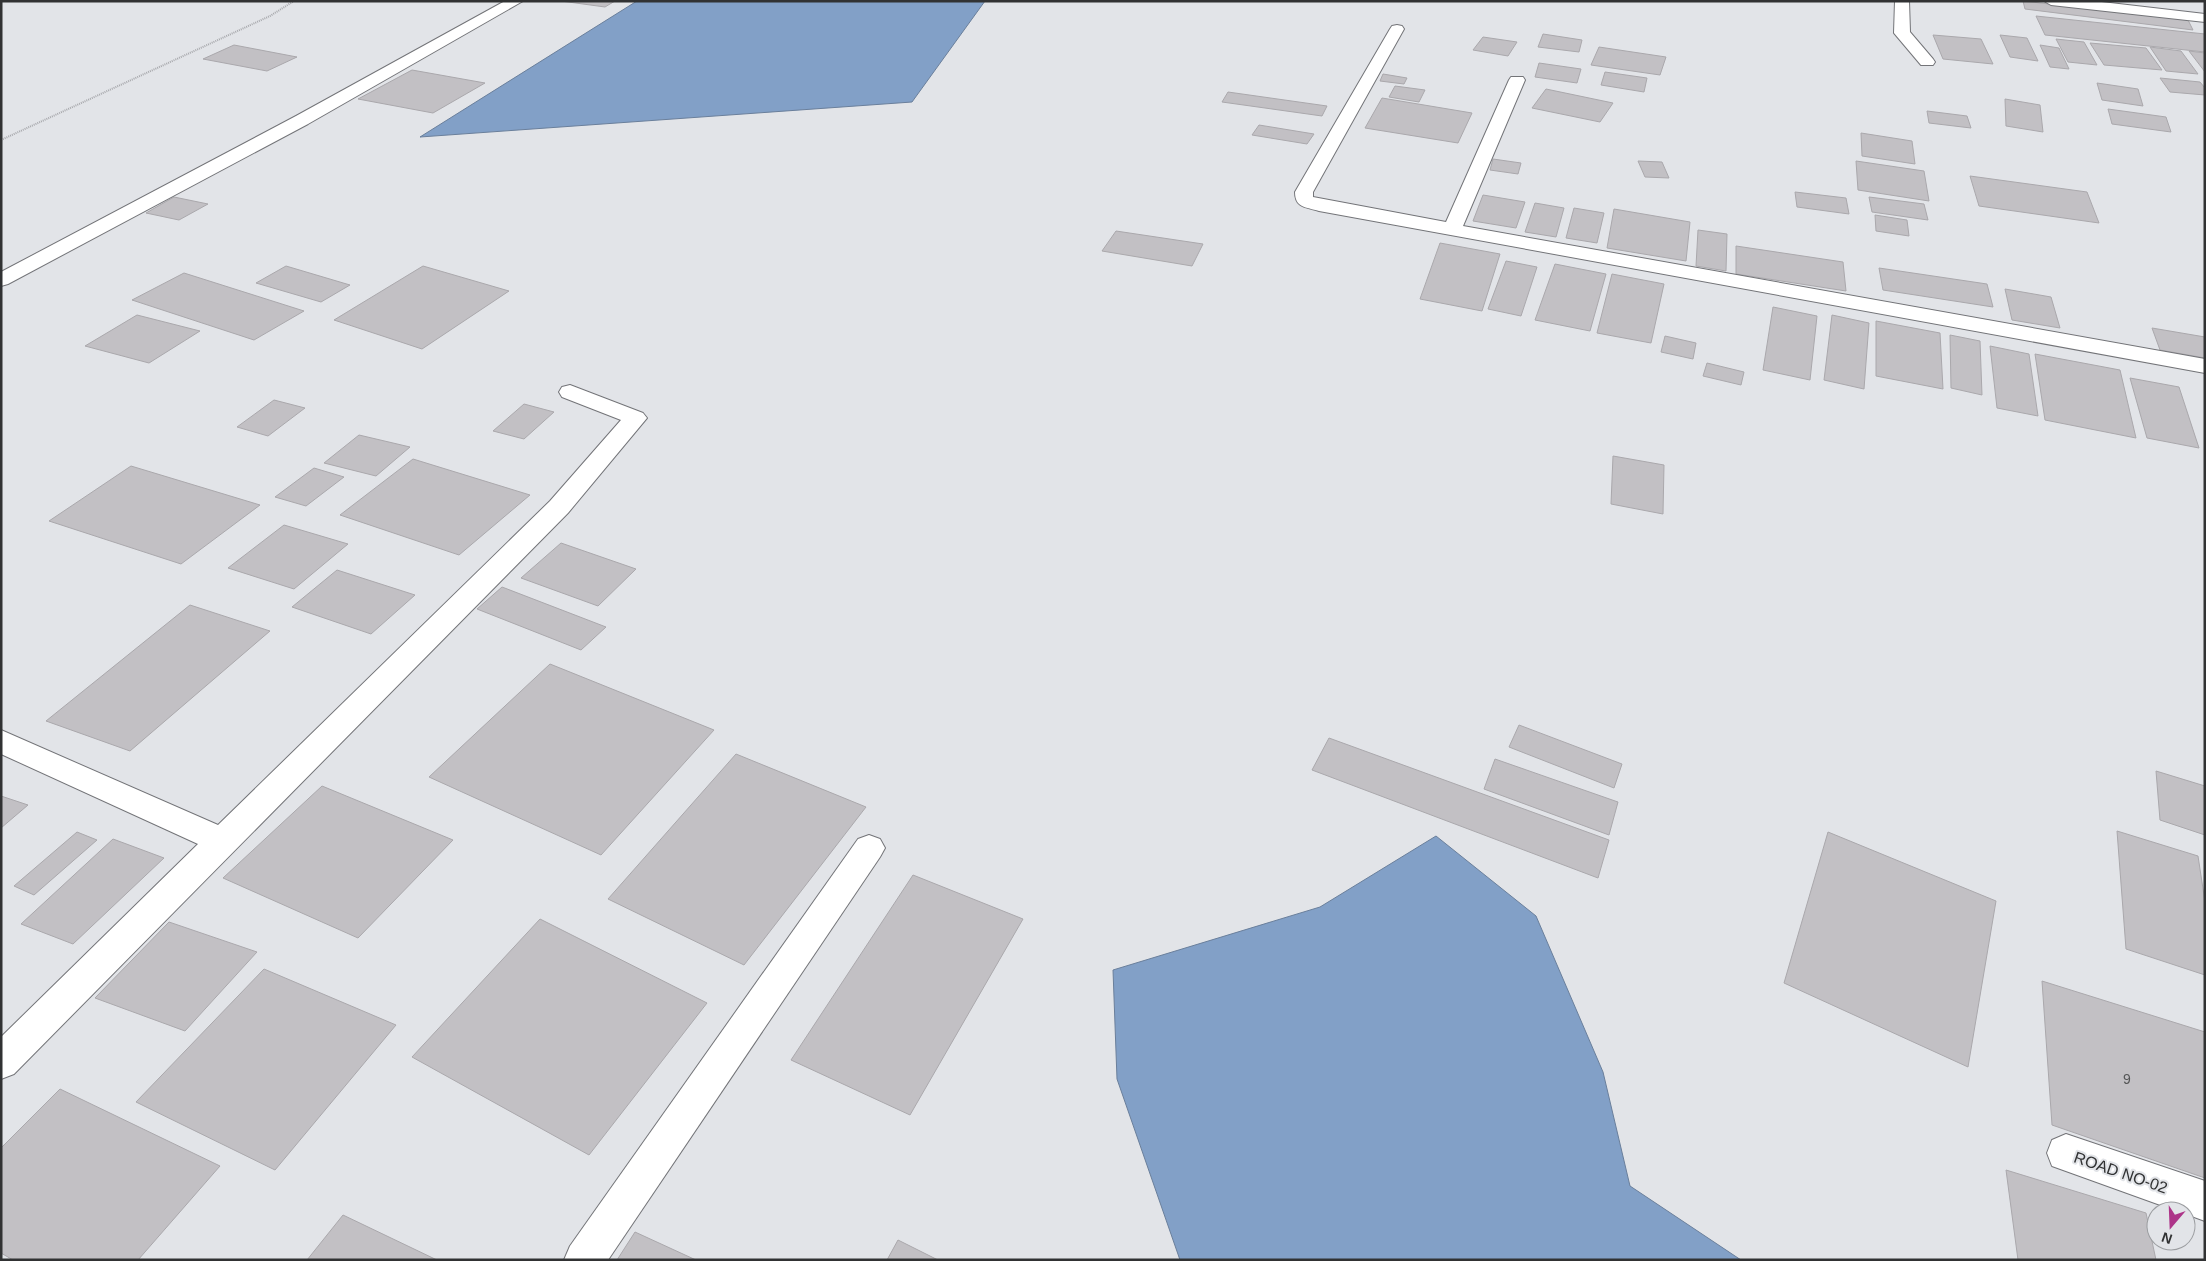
<svg xmlns="http://www.w3.org/2000/svg" width="2206" height="1261" viewBox="0 0 2206 1261" font-family="Helvetica,sans-serif">
<style>
.water{fill:#82a0c7;stroke:#6a7f9b}
.building{fill:#c2c0c4;stroke:#aaa8ac}
.lines{fill:none;stroke-linecap:round;stroke-linejoin:round}
.minor-casing{stroke:#737478;stroke-width:2}
.path{stroke:#a8a9ad;stroke-width:2;stroke-dasharray:1 1;stroke-linecap:butt}
.minor{fill:#fff;fill-rule:evenodd}
.labels{text-anchor:middle;stroke-width:4;stroke-linejoin:round;paint-order:stroke}
.near-number-label{font-size:14px;fill:#555657}
.near-street-label{font-size:16px;fill:#313233;stroke:#e2e4e8}
</style>
<rect width="100%" height="100%" fill="#e2e4e8"/>
<g class="water">
<polygon points="637,1 985,1 912,102 420,137"/>
<polygon points="1436,836 1536,916 1603,1072 1630,1186 1741,1260 1180,1260 1117,1079 1113,970 1320,907"/>
</g>
<g class="building">
<polygon points="561,1 615,1 605,7"/>
<polygon points="2023,1 2188,20 2193,30 2025,9"/>
<polygon points="2036,16 2205,34 2205,52 2045,35"/>
<polygon points="1543,34 1582,40 1579,52 1538,47"/>
<polygon points="1933,35 1981,39 1993,64 1943,59"/>
<polygon points="2000,35 2027,38 2038,61 2010,57"/>
<polygon points="1483,37 1517,42 1508,56 1473,50"/>
<polygon points="2056,39 2084,42 2097,65 2068,62"/>
<polygon points="2090,43 2146,48 2162,70 2104,65"/>
<polygon points="234,45 297,57 267,71 203,59"/>
<polygon points="2040,45 2059,48 2069,69 2050,67"/>
<polygon points="1599,47 1666,57 1660,75 1591,65"/>
<polygon points="2150,47 2181,51 2198,74 2166,71"/>
<polygon points="2189,51 2205,53 2205,72"/>
<polygon points="1539,63 1581,69 1577,83 1535,77"/>
<polygon points="412,70 485,83 433,113 358,99"/>
<polygon points="1605,72 1647,78 1644,92 1601,85"/>
<polygon points="1383,74 1407,78 1404,84 1380,81"/>
<polygon points="2160,78 2200,82 2205,88 2205,95 2170,92"/>
<polygon points="2097,83 2138,89 2143,106 2102,100"/>
<polygon points="1395,86 1425,90 1419,102 1389,97"/>
<polygon points="1546,89 1613,103 1600,122 1532,108"/>
<polygon points="1228,92 1327,106 1322,116 1222,102"/>
<polygon points="1382,98 1472,113 1458,143 1365,128"/>
<polygon points="2005,99 2040,105 2043,132 2006,126"/>
<polygon points="2108,109 2166,117 2171,132 2112,124"/>
<polygon points="1927,111 1967,116 1971,128 1929,123"/>
<polygon points="1259,125 1314,134 1307,144 1252,135"/>
<polygon points="1861,133 1912,141 1915,164 1862,156"/>
<polygon points="1493,159 1521,163 1518,174 1490,170"/>
<polygon points="1638,161 1662,162 1669,178 1645,177"/>
<polygon points="1856,161 1924,171 1929,201 1858,190"/>
<polygon points="1970,176 2087,192 2099,223 1979,206"/>
<polygon points="1795,192 1846,198 1849,214 1797,207"/>
<polygon points="1483,195 1525,202 1516,228 1473,221"/>
<polygon points="174,197 208,204 179,220 146,213"/>
<polygon points="1869,197 1924,204 1928,220 1872,212"/>
<polygon points="1535,203 1564,208 1556,237 1525,232"/>
<polygon points="1574,208 1604,213 1597,243 1566,238"/>
<polygon points="1614,209 1690,222 1686,261 1607,248"/>
<polygon points="1875,215 1907,220 1909,236 1876,231"/>
<polygon points="1698,230 1727,234 1726,271 1696,266"/>
<polygon points="1116,231 1203,244 1192,266 1102,251"/>
<polygon points="1440,243 1500,254 1482,311 1420,299"/>
<polygon points="1736,246 1843,262 1846,291 1736,274"/>
<polygon points="1506,261 1537,267 1521,316 1488,309"/>
<polygon points="1555,264 1606,274 1590,331 1535,320"/>
<polygon points="286,266 350,285 321,302 256,283"/>
<polygon points="423,266 509,291 422,349 334,320"/>
<polygon points="1879,268 1987,284 1993,307 1883,290"/>
<polygon points="184,273 304,311 254,340 132,300"/>
<polygon points="1612,274 1664,284 1651,343 1597,333"/>
<polygon points="2005,289 2051,297 2060,328 2012,320"/>
<polygon points="1773,307 1817,316 1810,380 1763,370"/>
<polygon points="137,315 200,331 149,363 85,346"/>
<polygon points="1832,315 1869,323 1864,389 1824,380"/>
<polygon points="1876,321 1940,333 1943,389 1876,376"/>
<polygon points="2152,328 2205,337 2205,358 2160,350"/>
<polygon points="1950,335 1980,341 1982,395 1951,388"/>
<polygon points="1665,336 1696,343 1693,359 1661,352"/>
<polygon points="1990,346 2029,354 2038,416 1997,408"/>
<polygon points="2035,354 2120,370 2136,438 2045,420"/>
<polygon points="1707,363 1744,372 1741,385 1703,376"/>
<polygon points="2130,378 2179,387 2199,448 2147,438"/>
<polygon points="274,400 305,408 268,436 237,427"/>
<polygon points="524,404 554,412 524,439 493,431"/>
<polygon points="359,435 410,447 376,476 324,463"/>
<polygon points="1613,456 1664,465 1663,514 1611,504"/>
<polygon points="413,459 530,495 459,555 340,515"/>
<polygon points="131,466 260,505 181,564 49,521"/>
<polygon points="314,468 344,477 306,506 275,497"/>
<polygon points="284,525 348,544 294,589 228,568"/>
<polygon points="561,543 636,569 598,606 521,578"/>
<polygon points="337,570 415,595 371,634 292,607"/>
<polygon points="502,587 606,627 581,650 477,609"/>
<polygon points="190,605 270,631 130,751 46,721"/>
<polygon points="550,664 714,730 601,855 429,777"/>
<polygon points="1519,725 1622,764 1614,788 1509,747"/>
<polygon points="1329,738 1609,840 1598,878 1312,770"/>
<polygon points="736,754 866,807 744,965 608,899"/>
<polygon points="1495,759 1618,802 1609,835 1484,789"/>
<polygon points="2156,771 2205,786 2205,835 2160,820"/>
<polygon points="322,786 453,840 358,938 223,878"/>
<polygon points="1,796 28,805 1,828"/>
<polygon points="2117,831 2198,856 2205,902 2205,975 2126,949"/>
<polygon points="77,832 97,840 34,895 14,886"/>
<polygon points="1828,832 1996,901 1968,1067 1784,983"/>
<polygon points="113,839 164,858 73,944 21,924"/>
<polygon points="913,875 1023,919 910,1115 791,1060"/>
<polygon points="540,919 707,1003 589,1155 412,1057"/>
<polygon points="169,922 257,952 185,1031 95,998"/>
<polygon points="264,969 396,1025 275,1170 136,1102"/>
<polygon points="2042,981 2205,1032 2205,1178 2052,1125"/>
<polygon points="60,1089 220,1166 138,1260 13,1260 1,1253 1,1148"/>
<polygon points="2006,1170 2146,1213 2156,1260 2018,1260"/>
<polygon points="343,1215 437,1260 307,1260"/>
<polygon points="635,1232 696,1260 617,1260"/>
<polygon points="898,1240 938,1260 887,1260"/>
</g>
<g class="lines">
<g class="minor-casing">
<g id="minor">
<polygon points="505,1 523,1 308,124 8,284 1,286 1,272 296,116"/>
<polygon points="1895,1 1909,1 1910,32 1933,59 1935,62 1933,65 1921,65 1894,33"/>
<polygon points="2044,1 2093,1 2205,14 2205,22 2051,5"/>
<path d="M 1397,25 L 1402,26 L 1404,29 L 1313,192 L 1313,197 L 1446,222 L 1509,80 L 1511,77 L 1523,77 L 1525,80 L 1463,226 L 2205,359 L 2205,373 L 1319,211 C 1306,207 1295,208 1295,192 L 1390,29 L 1392,26 Z"/>
<polygon points="570,385 643,413 647,418 568,513 14,1074 1,1079 1,1037 198,844 1,754 1,730 218,825 550,501 621,420 562,397 559,392 562,387"/>
<polygon points="869,835 880,839 885,848 880,857 608,1260 564,1260 570,1246 858,839"/>
<polygon points="2066,1134 2205,1181 2205,1221 2186,1214 2186,1211 2177,1211 2052,1166 2047,1153 2052,1140"/>
</g>
</g>
<polyline class="path" points="1,140 270,16 294,1"/>
<use href="#minor" class="minor"/>
</g>
<g class="labels">
<g class="near-number-label">
<text x="2127" y="1084">9</text>
</g>
<g class="near-street-label">
<text transform="translate(2121 1172) rotate(19)" y="6">ROAD NO-02</text>
</g>
</g>
<rect width="2206" height="1261" fill="none" stroke="#313233" stroke-width="5"/>
<g transform="translate(2171 1226) rotate(199)"><circle r="24" fill="#e2e4e8" stroke="#9b9da0"/>
<path d="M0-4L9 19L0 12L-9 19Z" fill="#ad3489"/>
<text y="-8" font-size="14" font-weight="bold" text-anchor="middle" fill="#313233">N</text>
</g>
</svg>
